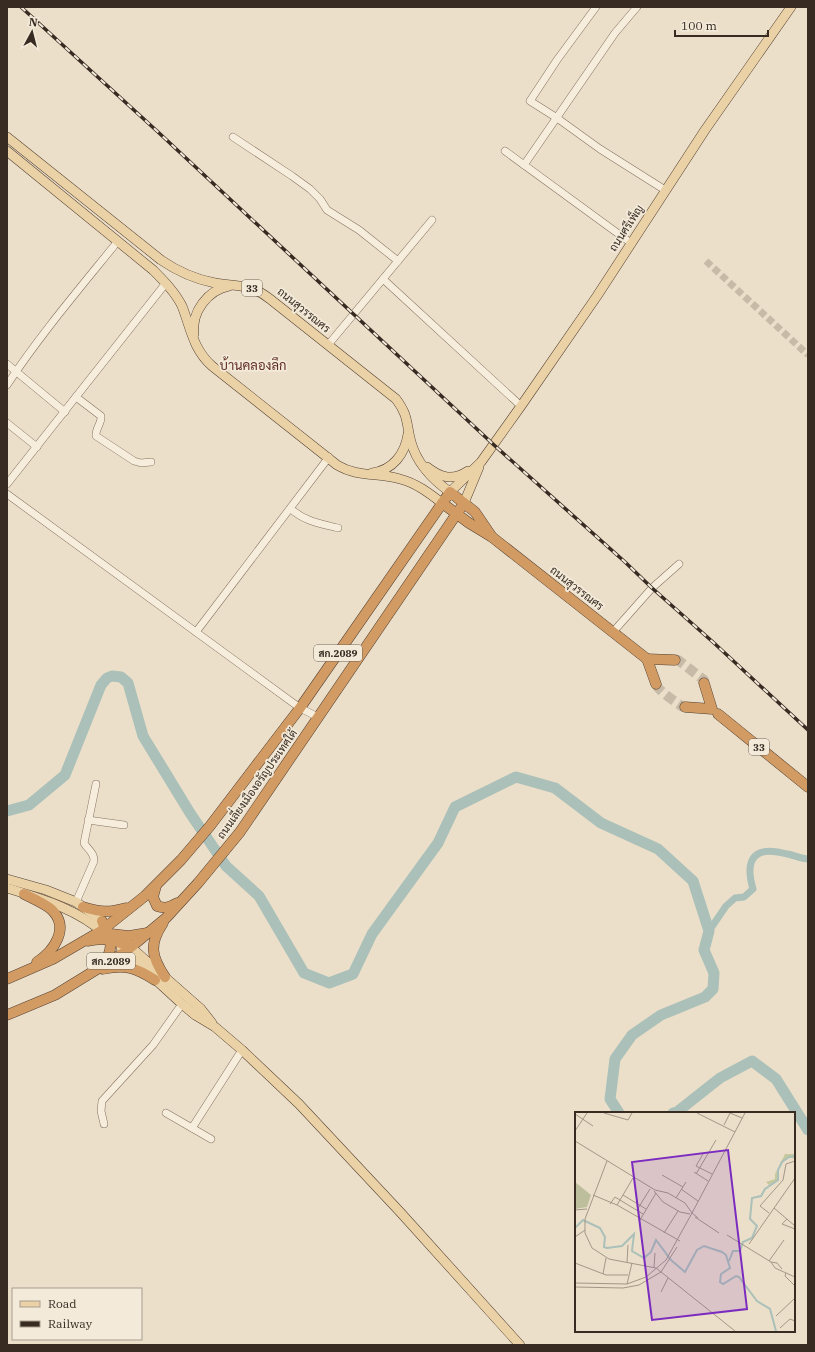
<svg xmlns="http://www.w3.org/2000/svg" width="815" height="1352" viewBox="0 0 815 1352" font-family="'IBM Plex Serif',Sarabun,serif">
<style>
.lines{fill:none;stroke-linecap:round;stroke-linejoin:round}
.canal{stroke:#aac0b8;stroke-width:7}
.river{stroke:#aac0b8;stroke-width:11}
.minor-tunnel{stroke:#c7bba8;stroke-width:7;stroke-dasharray:7 3.5;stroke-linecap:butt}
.highway-tunnel{stroke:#c7bba8;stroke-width:10;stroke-dasharray:10 5;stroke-linecap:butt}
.minor-casing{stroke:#867260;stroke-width:8}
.major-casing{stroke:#544133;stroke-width:10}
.highway-casing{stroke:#544133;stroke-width:11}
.minor{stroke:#f6eddc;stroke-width:7}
.major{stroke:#ead1a6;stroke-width:9}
.highway{stroke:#d19b63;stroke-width:10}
.rail-casing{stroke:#382b22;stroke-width:3.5}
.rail{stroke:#f3ead9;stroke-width:2;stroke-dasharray:6;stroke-linecap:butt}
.labels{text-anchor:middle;stroke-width:3.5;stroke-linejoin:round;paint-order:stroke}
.shield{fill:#f3ead9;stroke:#706459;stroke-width:1}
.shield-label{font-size:10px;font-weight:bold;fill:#382b22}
.street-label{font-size:11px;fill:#382b22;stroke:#f3ead9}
.quarter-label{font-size:13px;fill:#612e25;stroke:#f3ead9}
.inset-river{fill:none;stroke:#aac0b8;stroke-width:2}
.inset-road{fill:none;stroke:#a39787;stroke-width:1}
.view{fill:#7b2cbf;fill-opacity:0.15;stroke:#7b2cbf;stroke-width:2}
.inset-edge{fill:none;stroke:#382b22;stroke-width:2}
</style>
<rect width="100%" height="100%" fill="#ebdfca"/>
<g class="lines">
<path class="canal" d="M 709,931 L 726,906 L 735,898 L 744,897 L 753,889 C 744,858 755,845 787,854 C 794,855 801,859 808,859"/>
<g class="river">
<polyline points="7,811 29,805 65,775 101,685 107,678 112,676 121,677 128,683 143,736 190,813 226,866 259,896 304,973 329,983 353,974 372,934 438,843 455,807 516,777 555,788 601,823 658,849 693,881 709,931 704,950 714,973 713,989 705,997 661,1015 632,1035 615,1059 610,1099 619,1113"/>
<polyline points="673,1113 677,1112 720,1078 752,1061 776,1079 808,1130"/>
</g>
<polyline class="minor-tunnel" points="706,261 808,355"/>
<g class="highway-tunnel">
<polyline points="675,660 678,660 704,680 704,683"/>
<path d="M 656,684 C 658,691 676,702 683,707 L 685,707"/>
</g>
<g class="minor-casing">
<g id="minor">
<polyline points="596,7 557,60 530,101 557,118 600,149 665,190"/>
<polyline points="233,137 292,176 310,189 320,199 327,210 359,230 398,261"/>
<polyline points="505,151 631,243"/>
<polyline points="524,165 615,33 637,7"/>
<polyline points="383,279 521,406"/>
<polyline points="328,345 432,220"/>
<polyline points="7,364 65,412"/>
<path d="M 7,385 C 40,335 80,288 118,241"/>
<path d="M 76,397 L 101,416 C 102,423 95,429 96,436 L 134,461 L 141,463 L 151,462"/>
<polyline points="7,423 37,447"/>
<polyline points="7,484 166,283"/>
<polyline points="7,494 300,708 318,717"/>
<path d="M 291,509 C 306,522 319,523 338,528"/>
<polyline points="196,632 329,457"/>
<polyline points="613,632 652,588 679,564"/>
<polyline points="88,820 124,825"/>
<path d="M 76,902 L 94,861 C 94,852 88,850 84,843 L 96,784"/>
<polyline points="166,1113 211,1139"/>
<polyline points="104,1124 101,1111 102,1101 153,1045 182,1004"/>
<polyline points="192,1128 242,1050"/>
</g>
</g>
<g class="major-casing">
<g id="major">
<path d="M 7,137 L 161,260 C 177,271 194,279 215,283 C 237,287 250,283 270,299 L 396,399 C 409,416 406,424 411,442 C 417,464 433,480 450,492 L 481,462 L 521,406 L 597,296 L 705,130 L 791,7"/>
<path d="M 7,151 L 153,270 C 164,281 175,292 182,306 C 191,329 193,349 212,366 L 337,465 C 359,478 376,472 400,479 C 416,483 429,493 442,503"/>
<path d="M 194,334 C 191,312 208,290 229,286"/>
<path d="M 427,467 C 441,478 453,481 468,471"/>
<path d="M 372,473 C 393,470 405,454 408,434"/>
<polyline points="464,503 479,467"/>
<polyline points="7,879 46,890 76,902 93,914 106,926"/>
<path d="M 7,888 C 42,899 77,909 105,934"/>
<polyline points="126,943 201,1009 212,1023"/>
<polyline points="121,948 182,1004 195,1015 215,1027 242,1050 299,1104 401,1213 520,1345"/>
</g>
</g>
<g class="highway-casing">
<g id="highway">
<polyline points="442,503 469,523 492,537 647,659 656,684"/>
<polyline points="647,659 675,660"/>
<polyline points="685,707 712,709 704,683"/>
<polyline points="718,714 808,787"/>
<path d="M 156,886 L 153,897 L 157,906 C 165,909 170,907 177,903"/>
<path d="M 24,894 C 32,898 46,904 52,910 C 70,928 54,951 37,962"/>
<path d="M 83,907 C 101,912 108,913 126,908"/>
<path d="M 102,921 C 111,941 115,945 103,966"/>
<path d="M 163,923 C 149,944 151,956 165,977"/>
<polyline points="111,934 129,936 147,933"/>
<path d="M 88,941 C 104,937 115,940 130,947"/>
<path d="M 103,969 C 126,964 136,968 155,980"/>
<polyline points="7,979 53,959 101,931 145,896 181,860 210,826 300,708 450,492 475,512 492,537"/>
<polyline points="7,1015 55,995 125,952 166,918 198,883 240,832 464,503"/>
</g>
</g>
<use href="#minor" class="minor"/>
<use href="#major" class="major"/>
<use href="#highway" class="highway"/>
<g class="rail-casing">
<polyline id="rail" points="21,7 158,132 494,445 625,562 652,588 714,643 808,730"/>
</g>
<use href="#rail" class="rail"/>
</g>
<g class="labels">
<g class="shield">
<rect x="242" y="280" width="20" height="16" rx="3"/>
<rect x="314" y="645" width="48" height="16" rx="3"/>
<rect x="749" y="739" width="20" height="16" rx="3"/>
<rect x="87" y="953" width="48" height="16" rx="3"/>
</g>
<g class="shield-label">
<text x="252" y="292">33</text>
<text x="338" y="657">สก.2089</text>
<text x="759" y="751">33</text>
<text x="111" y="965">สก.2089</text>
</g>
<g class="street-label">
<text transform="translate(626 228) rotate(-57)" y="4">ถนนศรีเพ็ญ</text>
<text transform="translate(304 310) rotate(39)" y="4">ถนนสุวรรณศร</text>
<text transform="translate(577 588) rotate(38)" y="4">ถนนสุวรรณศร</text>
<text transform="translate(257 784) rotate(-55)" y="4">ถนนเลี่ยงเมืองอรัญประเทศใต้</text>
</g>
<g class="quarter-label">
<text x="253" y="370">บ้านคลองลึก</text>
</g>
</g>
<g transform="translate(575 1112)">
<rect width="220" height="220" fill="#ebdfca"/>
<path d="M 210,42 L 220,42 L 220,47 L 214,45 L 207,50 L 202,58 L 203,68 L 194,73 L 191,70 L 200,67 L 200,62 Z" fill="#c6c89e"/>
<path d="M 0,70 L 16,83 L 12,95 L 0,97 Z" fill="#bcbe9c"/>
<path class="inset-river" d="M 0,116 L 8,108 L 25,116 L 30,125 L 29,135 L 32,136 L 47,134 L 59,122 L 57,139 L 69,146 L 76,140 L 81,128 L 96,148 L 110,160 L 122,138 L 129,134 L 147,140 L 151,143 L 155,156 L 146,162 L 145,170 L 148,172 L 161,164 L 164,165 L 182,189 L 195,197 L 201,219M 154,149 L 158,139 L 165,139 L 168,130 L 177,126 L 182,114 L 175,107 L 177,86 L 186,84 L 190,77 L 203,68 L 203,58 L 207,50 L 214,45 L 220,44"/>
<path class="inset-road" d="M 29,1 L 53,8 L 57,1M 122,1 L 160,20M 155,1 L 167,6M 0,2 L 18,14M 149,13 L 155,1M 0,19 L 12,1M 0,29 L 80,78 L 93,81 L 110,91 L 117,101 L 170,1M 128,42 L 121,54 L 137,62M 32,49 L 10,107 L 10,121 L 17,136 L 34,147 L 81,156 L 160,219M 119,60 L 133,69M 121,62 L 141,28M 87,63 L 108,75M 106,77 L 123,89M 79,79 L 88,90 L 105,100 L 115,102M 18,83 L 42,93 L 105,129M 48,83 L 71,97M 101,86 L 111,70M 35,92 L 40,85 L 68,102M 42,93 L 58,66M 199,96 L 220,114M 0,98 L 12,97M 62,98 L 75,77M 194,101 L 185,94 L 208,68 L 211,52 L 220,49M 120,105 L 144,121M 212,107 L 207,112 L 220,117M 65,108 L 81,81M 89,121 L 103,99M 152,123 L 196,150 L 202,151 L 207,157M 0,125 L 10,118M 174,132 L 220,66M 194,149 L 209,128M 52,150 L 53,133M 196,150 L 200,156 L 220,165M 0,151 L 31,163 L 53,163M 79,155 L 80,141M 211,161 L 210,164 L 220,174M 28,162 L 31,146M 0,171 L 52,172 L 71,165 L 91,148 L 117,101 L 123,106M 52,172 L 57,151M 0,175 L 48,176 L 64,173 L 86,160 L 102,135M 86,180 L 93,166M 201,204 L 220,186M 205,216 L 215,207 L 220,209"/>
<path class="view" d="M 153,38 L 172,197 L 77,208 L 57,50 Z"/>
<rect width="220" height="220" class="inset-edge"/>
</g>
<rect width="815" height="1352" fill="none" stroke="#382b22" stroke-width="16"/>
<rect x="12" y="1288" width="130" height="52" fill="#f3ead9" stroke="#a89e90"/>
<rect x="20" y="1301" width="20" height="6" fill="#ead1a6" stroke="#a89e90"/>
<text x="48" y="1308" font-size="12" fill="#382b22">Road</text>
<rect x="20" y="1321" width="20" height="6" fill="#382b22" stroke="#a89e90"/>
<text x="48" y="1328" font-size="12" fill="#382b22">Railway</text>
<g transform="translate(32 32) rotate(7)" stroke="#f3ead9" stroke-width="3" paint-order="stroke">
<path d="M0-3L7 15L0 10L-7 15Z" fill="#382b22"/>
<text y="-6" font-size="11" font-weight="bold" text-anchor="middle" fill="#382b22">N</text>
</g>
<path d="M675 30v6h93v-6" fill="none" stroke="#382b22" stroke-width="2"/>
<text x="681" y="30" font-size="12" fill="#382b22" stroke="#f3ead9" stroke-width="3" paint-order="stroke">100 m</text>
</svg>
